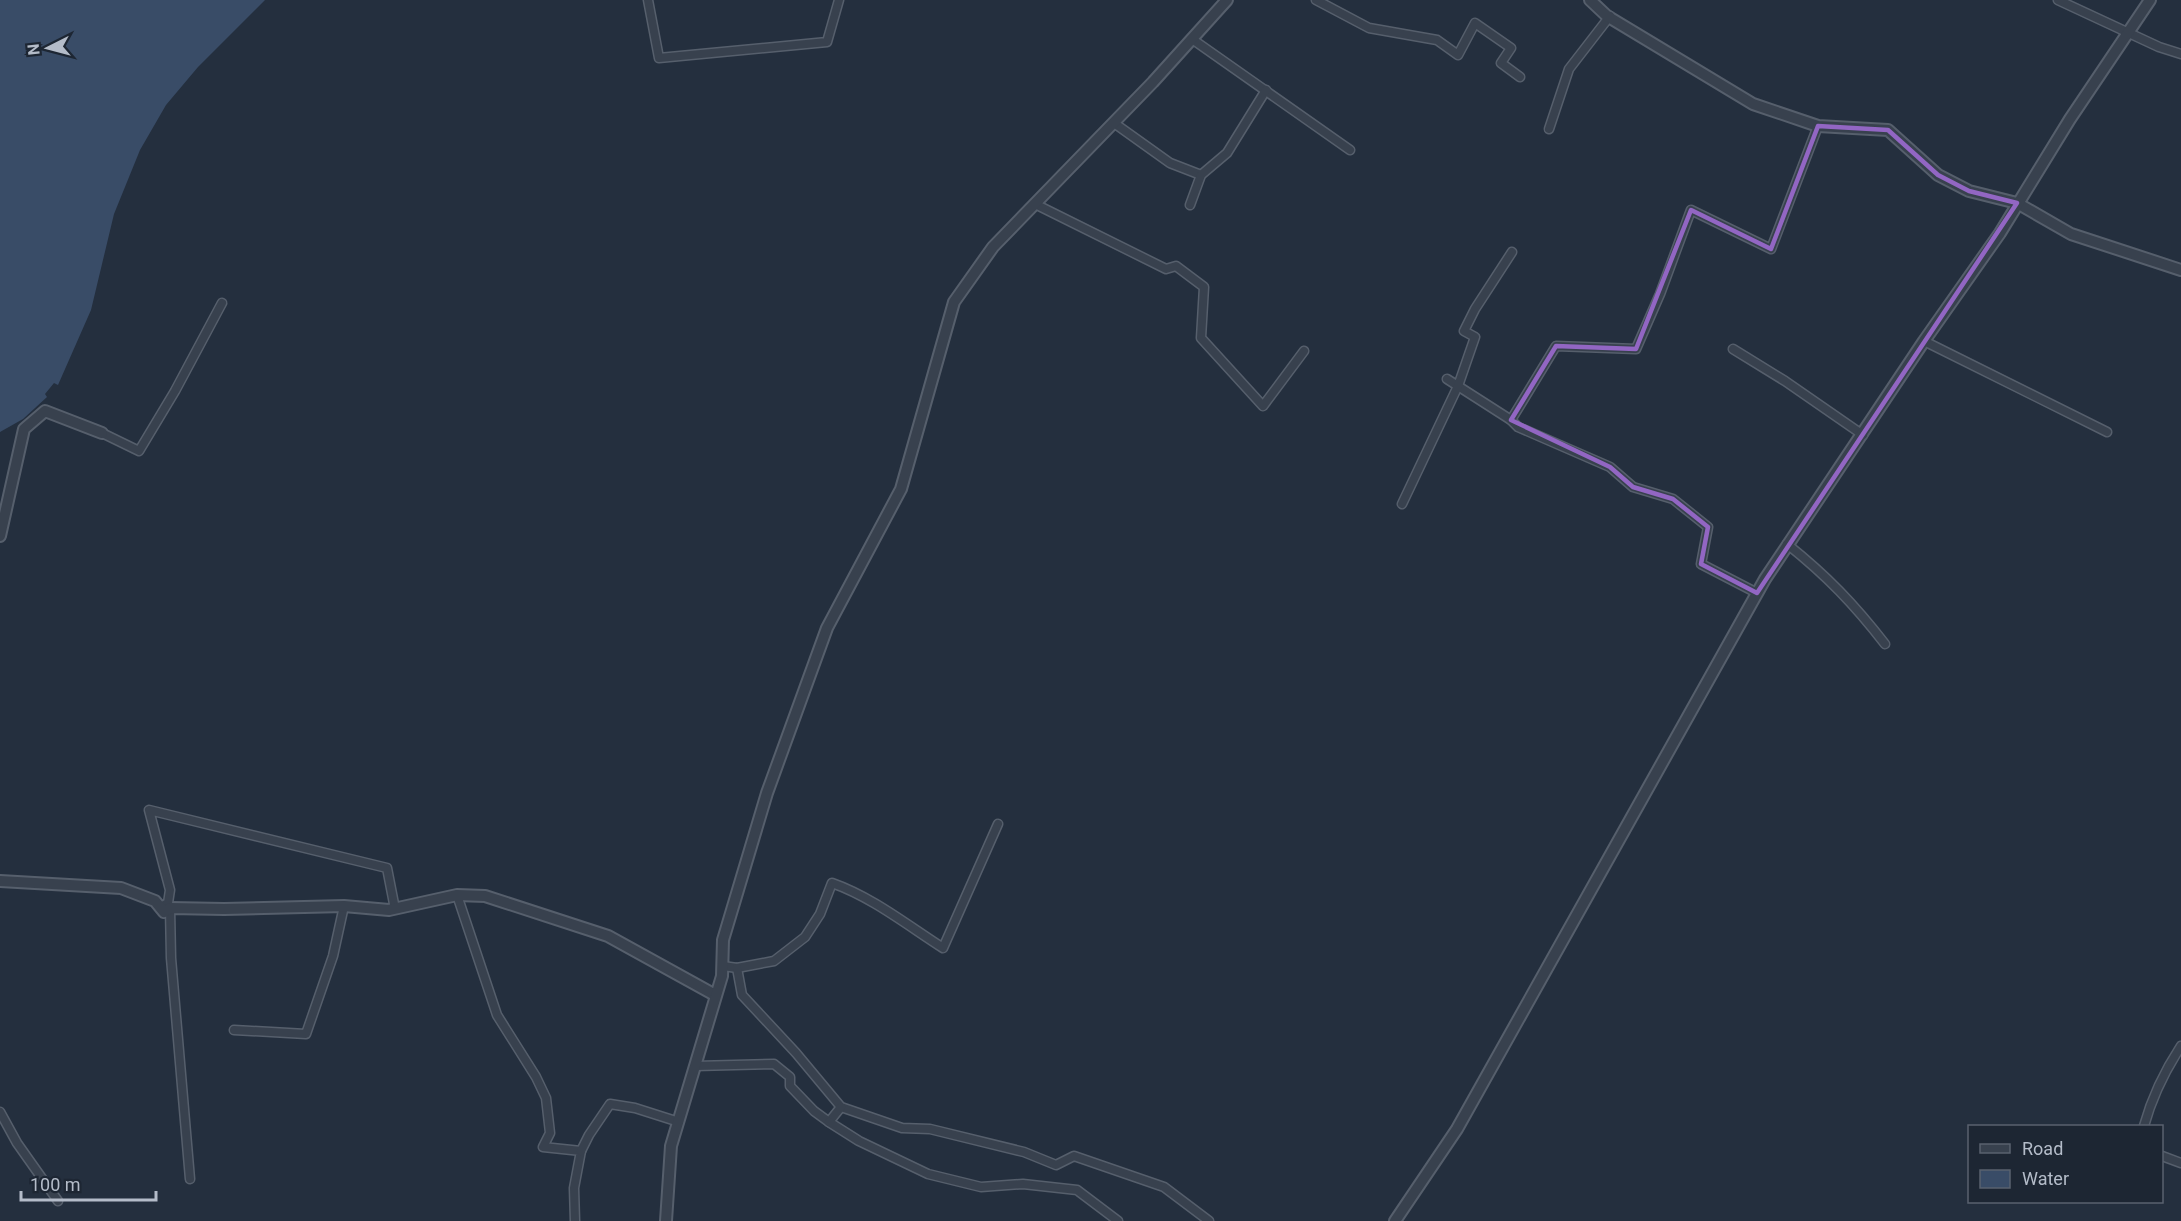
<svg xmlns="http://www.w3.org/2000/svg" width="2181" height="1221" viewBox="0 0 2181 1221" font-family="Roboto,sans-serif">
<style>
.water{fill:#394c67}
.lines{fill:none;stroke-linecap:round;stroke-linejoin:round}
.minor-casing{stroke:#565f6c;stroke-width:11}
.tertiary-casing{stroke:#565f6c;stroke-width:14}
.minor{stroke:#38414e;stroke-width:8}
.tertiary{stroke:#38414e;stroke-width:10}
.marked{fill:none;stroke:#9266c3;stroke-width:4.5;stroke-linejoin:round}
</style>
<rect width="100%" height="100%" fill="#242f3e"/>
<polygon class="water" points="0,0 265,0 198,67 166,105 140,150 114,214 91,310 58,385 54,383 45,394 47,397 23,419 0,432"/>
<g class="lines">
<g class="minor-casing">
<g id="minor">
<polyline points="648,0 659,58 827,42 839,0"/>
<polyline points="1316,0 1369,28 1437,40 1458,55 1475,23 1511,48 1501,63 1520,77"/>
<polyline points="2058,0 2159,47 2181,54"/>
<polyline points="1192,39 1350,150"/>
<polyline points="1114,123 1170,163 1201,175"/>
<polyline points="1549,129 1569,69 1610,16"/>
<polyline points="1035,204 1166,269 1176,266 1204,287 1201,338 1263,406 1304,351"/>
<polyline points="1190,205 1201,175 1227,153 1266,90"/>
<polyline points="1924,341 2107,432"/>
<polyline points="1733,349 1785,381 1863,435"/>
<polyline points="1447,379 1511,420 1518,427 1610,467 1633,487 1673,499 1708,527 1701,564 1757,593"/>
<polyline points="1511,420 1556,346 1636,349 1660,294 1691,210 1771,249 1818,126"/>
<polyline points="102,433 139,451 175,391 222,303"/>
<polyline points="1402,504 1458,386 1475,337 1464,331 1475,309 1512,252"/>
<path d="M 1787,544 C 1827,576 1854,604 1885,644"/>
<polyline points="457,895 497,1015 536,1077 546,1098 550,1133 543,1147 581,1151 574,1188 575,1221"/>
<polyline points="160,907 168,903 170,890 149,810 387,868 395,909"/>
<polyline points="170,908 171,958 190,1179"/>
<path d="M 723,966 L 737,968 L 774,961 L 805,937 L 820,914 L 832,883 C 872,897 907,925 943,948 L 998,824"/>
<polyline points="737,968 742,995 796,1053 841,1107 902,1128 930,1129 1024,1152 1056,1165 1074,1156 1164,1187 1209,1221"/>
<polyline points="234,1030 306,1034 333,956 344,906"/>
<polyline points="695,1066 774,1064 790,1077 790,1086 814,1111 829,1122 841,1107"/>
<polyline points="0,1112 17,1143 58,1201"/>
<polyline points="829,1122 859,1141 928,1174 981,1187 1023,1184 1077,1190 1118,1221"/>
<path d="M 2144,1126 C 2152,1097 2164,1072 2181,1046"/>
<polyline points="581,1151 589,1135 610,1104 635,1108 679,1122"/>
<polyline points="2162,1156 2181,1163"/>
</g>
</g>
<g class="tertiary-casing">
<g id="tertiary">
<polyline points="1590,0 1607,16 1753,104 1818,126 1888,130 1938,175 1969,191 2017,203 2071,234 2181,270"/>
<polyline points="0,536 24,429 45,411 102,433"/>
<polyline points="0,881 121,888 155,901 164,912 170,908 224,909 344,906 389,910 457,895 485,896 608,936 715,995"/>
<polyline points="666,1221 671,1146 722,976 723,940 767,793 827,628 901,489 954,302 993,247 1153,82 1227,0"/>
<polyline points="1395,1221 1457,1129 1765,579 1924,341 2000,233 2070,119 2150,0"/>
</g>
</g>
<use href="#minor" class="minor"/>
<use href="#tertiary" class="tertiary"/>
</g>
<path class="marked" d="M 1818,126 L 1888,130 L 1938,175 L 1969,191 L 2017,203 L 1757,593 L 1701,564 L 1708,527 L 1673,499 L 1633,487 L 1610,467 L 1511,420 L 1556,346 L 1636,349 L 1691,210 L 1771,249 Z"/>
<rect x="1968" y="1125" width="195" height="78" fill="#1d2633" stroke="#59626f" stroke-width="1.5"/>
<rect x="1980" y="1144" width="30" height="9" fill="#38414e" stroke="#59626f" stroke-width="1.5"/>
<text x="2022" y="1155" font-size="18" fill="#b4bcc9">Road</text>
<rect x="1980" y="1170" width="30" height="18" fill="#394c67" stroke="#59626f" stroke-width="1.5"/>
<text x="2022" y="1185" font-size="18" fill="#b4bcc9">Water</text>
<g transform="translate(48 48) rotate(264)" stroke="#1d2633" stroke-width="4.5" paint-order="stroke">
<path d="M0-4.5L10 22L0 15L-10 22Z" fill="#b4bcc9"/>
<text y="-9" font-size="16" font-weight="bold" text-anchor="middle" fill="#b4bcc9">N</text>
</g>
<path d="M21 1191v9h135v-9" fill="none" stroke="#b4bcc9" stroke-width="3"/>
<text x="30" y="1191" font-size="18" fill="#b4bcc9" stroke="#1d2633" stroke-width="4.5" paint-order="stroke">100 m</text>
</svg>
